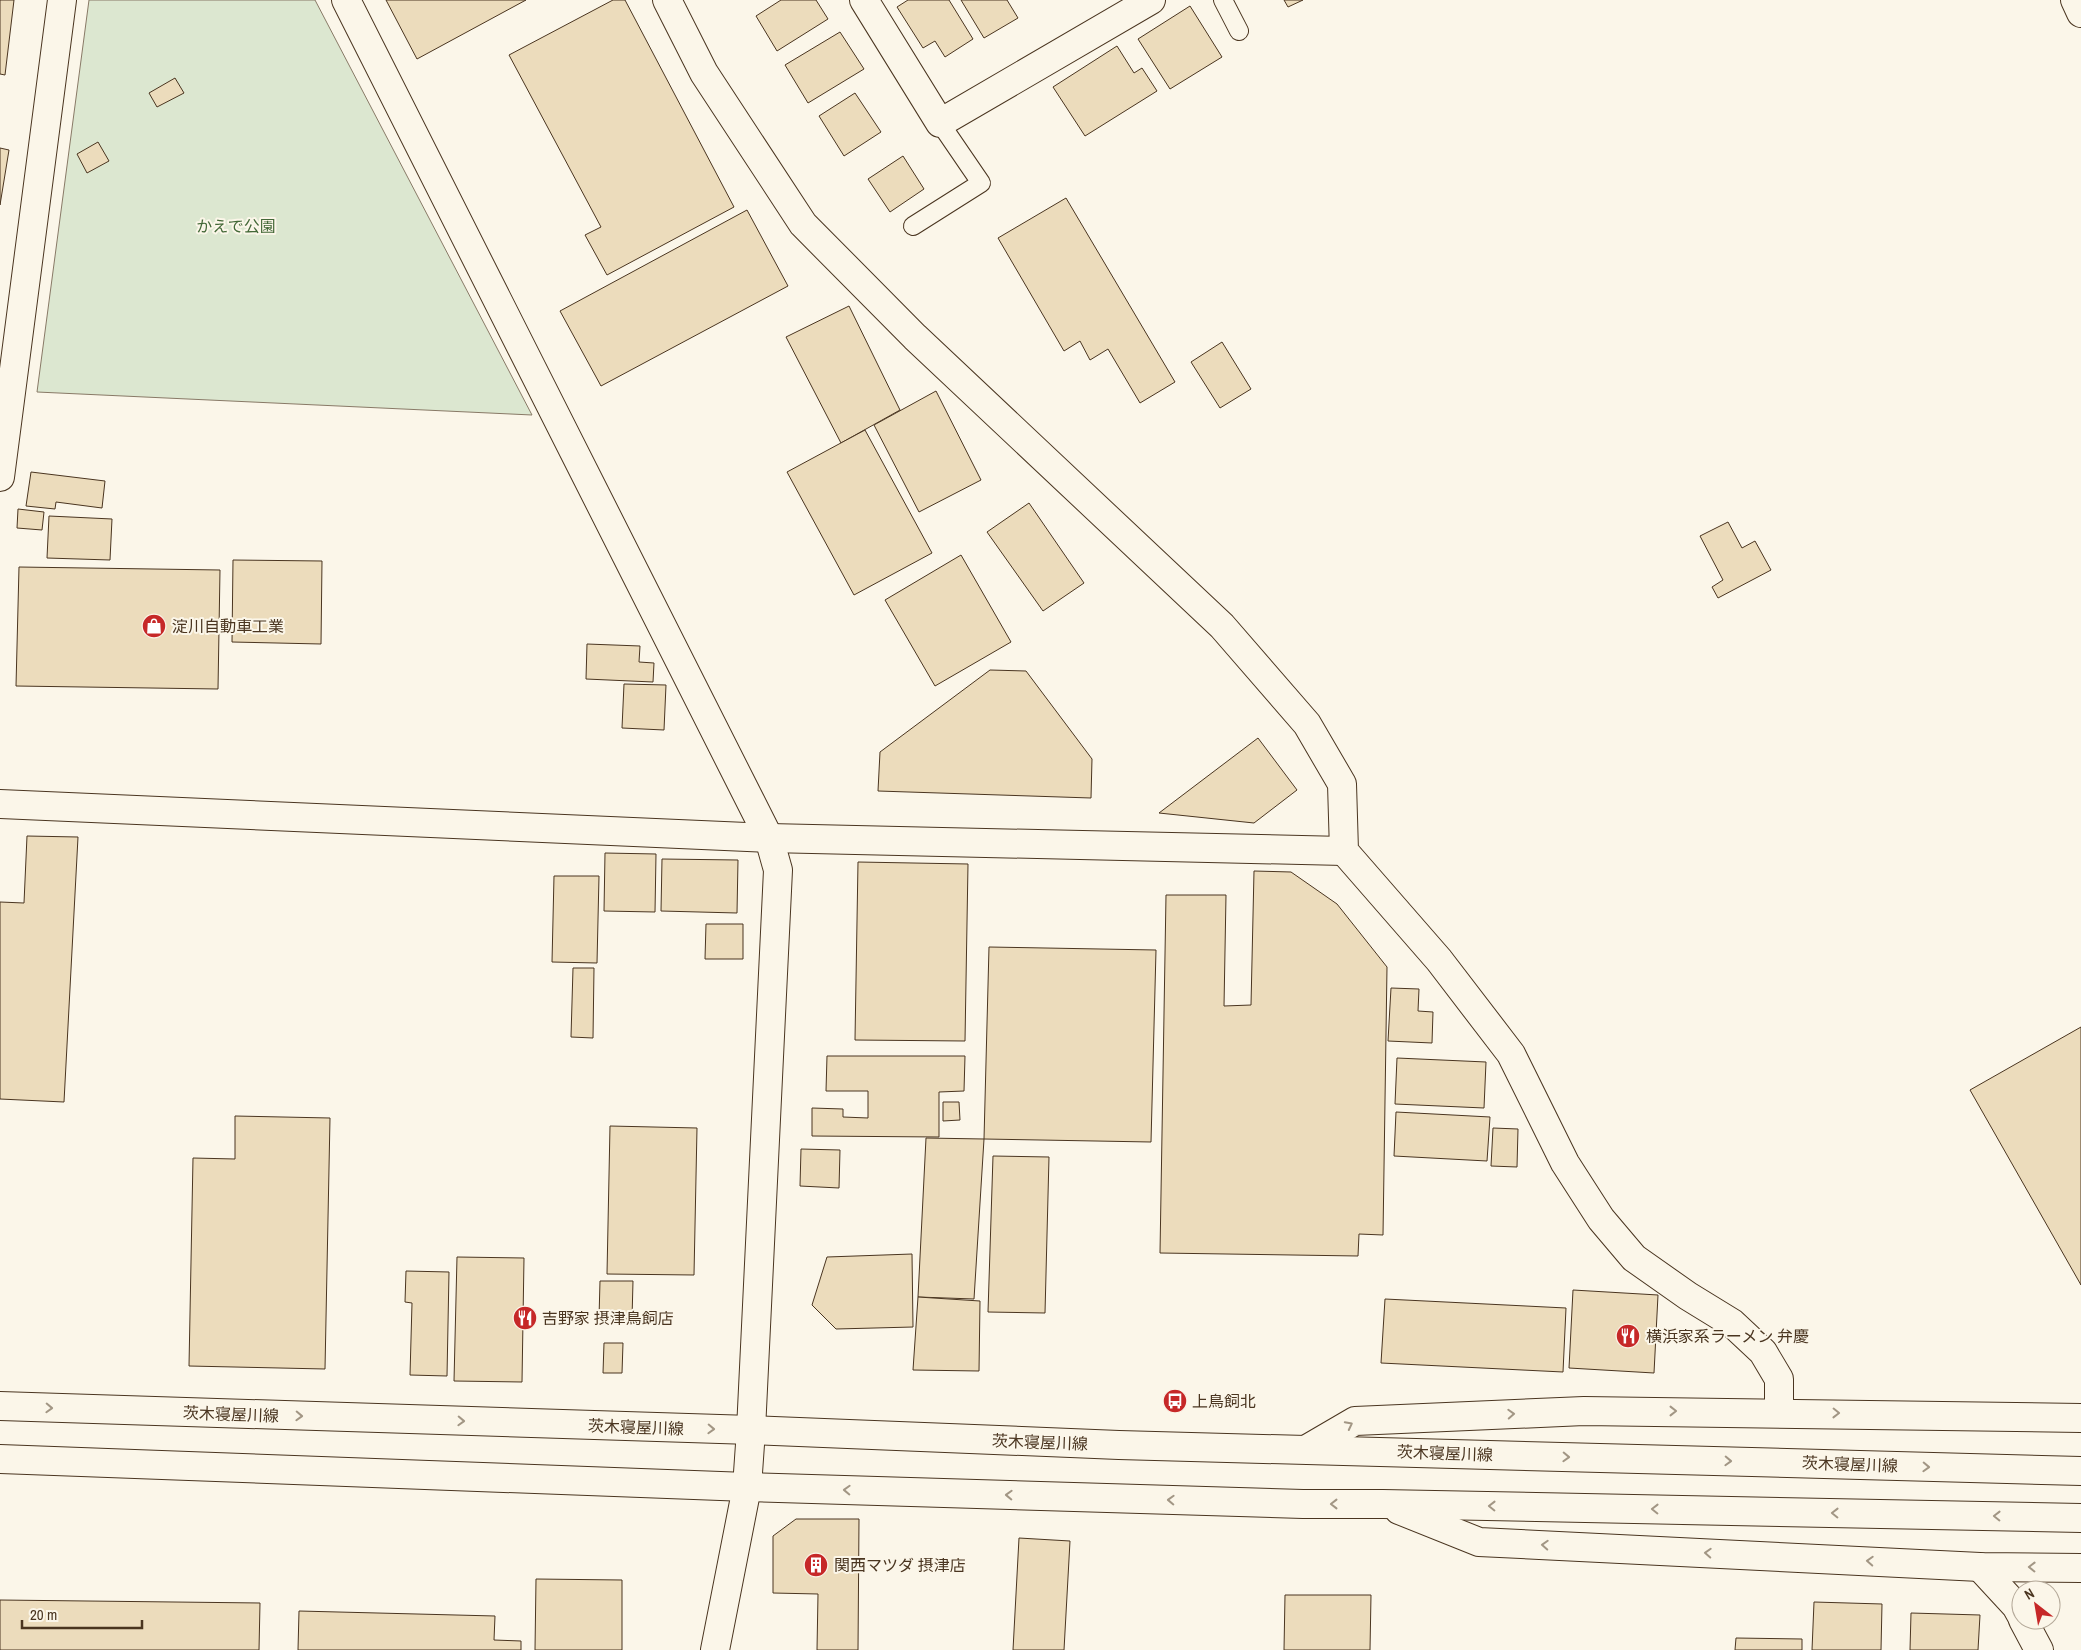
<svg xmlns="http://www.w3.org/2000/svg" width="2081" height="1650" viewBox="0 0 2081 1650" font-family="'Archivo Narrow','Noto Sans JP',sans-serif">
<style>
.green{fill:#dce7d0;stroke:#887966}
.building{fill:#ecdcbc;stroke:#4a3520}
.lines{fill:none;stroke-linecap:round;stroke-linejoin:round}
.service-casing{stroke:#4a3520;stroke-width:20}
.minor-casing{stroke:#4a3520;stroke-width:30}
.tertiary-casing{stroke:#4a3520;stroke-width:30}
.primary-casing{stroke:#4a3520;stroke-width:30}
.service{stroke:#fbf6e9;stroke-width:18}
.minor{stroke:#fbf6e9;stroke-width:28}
.tertiary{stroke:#fbf6e9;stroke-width:28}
.primary{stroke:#fbf6e9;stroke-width:28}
.oneway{stroke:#a29684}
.labels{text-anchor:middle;stroke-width:4;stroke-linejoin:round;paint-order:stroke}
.park-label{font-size:16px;fill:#436837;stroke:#fbf6e9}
.poi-label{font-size:16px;fill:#4a3520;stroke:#fbf6e9;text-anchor:start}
.street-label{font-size:16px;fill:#4a3520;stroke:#fbf6e9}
</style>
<rect width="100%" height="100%" fill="#fbf6e9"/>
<polygon class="green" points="89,0 315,0 532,415 37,392"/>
<g class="building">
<polygon points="0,0 14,0 5,75 0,74"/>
<polygon points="386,0 526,0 417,59"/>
<polygon points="613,0 625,0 734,207 607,275 585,235 601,227 509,55"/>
<polygon points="781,0 816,0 828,19 777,51 756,16"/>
<polygon points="908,0 949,0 973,39 945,57 935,41 923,48 897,7"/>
<polygon points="961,0 1007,0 1018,18 984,38"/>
<polygon points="1284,0 1303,0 1288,7"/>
<polygon points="1190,6 1222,57 1170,89 1138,39"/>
<polygon points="840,32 864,69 808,103 785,65"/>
<polygon points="1117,46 1134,73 1142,68 1157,91 1085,136 1053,87"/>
<polygon points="175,78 184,93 157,107 149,93"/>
<polygon points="855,93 881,132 844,156 819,116"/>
<polygon points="98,142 109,161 87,173 77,154"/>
<polygon points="0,148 9,150 0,205"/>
<polygon points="903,156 924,189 890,212 868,179"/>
<polygon points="1066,198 1175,382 1140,403 1108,349 1090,360 1080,341 1064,351 998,238"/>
<polygon points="747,210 788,286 601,386 560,311"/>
<polygon points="849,306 900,410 841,443 786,337"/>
<polygon points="1222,342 1251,389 1220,408 1191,362"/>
<polygon points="936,391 981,480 919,512 874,425"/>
<polygon points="865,430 932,553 854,595 787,472"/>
<polygon points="31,472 105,481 102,508 56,502 55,509 26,506"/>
<polygon points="1029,503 1084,583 1043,611 987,532"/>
<polygon points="18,509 44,512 42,530 17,528"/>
<polygon points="49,516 112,519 110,560 47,558"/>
<polygon points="1728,522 1742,548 1755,541 1771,570 1718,598 1712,587 1723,580 1700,536"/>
<polygon points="961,555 1011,642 935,686 885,600"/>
<polygon points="233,560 322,561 321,644 232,642"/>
<polygon points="19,567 220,570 218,689 16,686"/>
<polygon points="587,644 640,646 639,662 654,663 653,682 586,679"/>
<polygon points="990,670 1026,671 1092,759 1091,798 878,791 880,752"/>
<polygon points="624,684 666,685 664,730 622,728"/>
<polygon points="1258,738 1297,790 1254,823 1159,813"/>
<polygon points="27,836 78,837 64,1102 0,1099 0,902 24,903"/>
<polygon points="605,853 656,854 655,912 604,911"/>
<polygon points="662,859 738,860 737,913 661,911"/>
<polygon points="858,862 968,864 965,1041 855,1040"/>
<polygon points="1254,871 1291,872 1337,904 1387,967 1383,1235 1359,1234 1358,1256 1160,1253 1166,895 1226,895 1224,1006 1251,1005"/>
<polygon points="554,876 599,876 597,963 552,962"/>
<polygon points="706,924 743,924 743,959 705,959"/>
<polygon points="989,947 1156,950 1151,1142 984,1139"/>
<polygon points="573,968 594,968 593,1038 571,1037"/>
<polygon points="1391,988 1419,989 1418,1011 1433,1012 1432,1043 1388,1041"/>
<polygon points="2081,1027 2081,1285 1970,1090"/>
<polygon points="827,1056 965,1056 964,1091 939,1092 939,1137 812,1136 812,1108 843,1109 843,1117 868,1118 868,1091 826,1091"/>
<polygon points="1397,1058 1486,1062 1484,1108 1395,1104"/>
<polygon points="943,1102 959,1102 960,1120 943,1121"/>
<polygon points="1396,1112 1490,1117 1487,1161 1394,1156"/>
<polygon points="235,1116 330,1118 325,1369 189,1366 193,1158 235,1159"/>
<polygon points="610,1126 697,1128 694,1275 607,1274"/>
<polygon points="1493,1128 1518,1129 1517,1167 1491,1166"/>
<polygon points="926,1138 984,1139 974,1299 918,1297"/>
<polygon points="801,1149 840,1150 839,1188 800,1186"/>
<polygon points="993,1156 1049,1157 1045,1313 988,1312"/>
<polygon points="912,1254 913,1327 836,1329 812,1305 827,1257"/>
<polygon points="457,1257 524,1258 522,1382 454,1381"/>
<polygon points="406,1271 449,1272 447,1376 410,1375 412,1303 405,1302"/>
<polygon points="600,1281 633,1281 632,1319 599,1318"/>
<polygon points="1573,1290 1658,1295 1654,1373 1569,1368"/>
<polygon points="918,1297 980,1301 979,1371 913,1370"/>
<polygon points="1385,1299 1566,1308 1563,1372 1381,1363"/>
<polygon points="604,1343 623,1343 622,1373 603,1373"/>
<polygon points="796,1519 859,1519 858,1650 817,1650 818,1594 773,1593 773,1536"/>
<polygon points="1019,1538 1070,1541 1064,1650 1013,1650"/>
<polygon points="536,1579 622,1580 622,1650 535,1650"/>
<polygon points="1285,1595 1371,1595 1370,1650 1284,1650"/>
<polygon points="0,1600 260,1603 259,1650 0,1650"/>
<polygon points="1814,1602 1882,1604 1881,1650 1812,1650"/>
<polygon points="299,1611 495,1616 494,1640 521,1641 521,1650 298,1650"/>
<polygon points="1911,1613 1980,1615 1978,1650 1910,1650"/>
<polygon points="1736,1638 1802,1639 1802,1650 1735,1650"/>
</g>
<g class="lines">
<g class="service-casing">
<g id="service">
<polyline points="1223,0 1239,31"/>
<polyline points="913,226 981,183 940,123"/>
</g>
</g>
<g class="minor-casing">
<g id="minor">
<polyline points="346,0 769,838 778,870 751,1430"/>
<polyline points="667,0 704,73 803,224 915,337 1222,626 1307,724 1342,784 1344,851 1439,960 1511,1054 1565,1163 1601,1219 1634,1258 1688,1296 1732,1323 1763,1352 1779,1379 1779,1412"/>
<polyline points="864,0 940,123 1151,0"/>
<polyline points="2075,0 2081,13"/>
<polyline points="0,477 62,0"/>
<polyline points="0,804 769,838 1344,851"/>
<polyline points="1980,1567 2016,1606 2021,1615"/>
<polyline points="2023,1620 2039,1650"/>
</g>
</g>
<g class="tertiary-casing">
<polyline id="tertiary" points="715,1650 747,1487 751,1430"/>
</g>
<g class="primary-casing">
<g id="primary">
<polyline points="0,1406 751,1430 1119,1445 2081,1471"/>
<polyline points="1307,1449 1355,1421 1584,1411 2081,1418"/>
<polyline points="0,1459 747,1487 1303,1504 1383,1504 2081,1518"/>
<polyline points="1399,1510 1479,1542 1980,1567 2081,1568"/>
</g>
</g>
<use href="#service" class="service"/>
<use href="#minor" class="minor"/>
<use href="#tertiary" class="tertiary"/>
<use href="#primary" class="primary"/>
</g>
<defs><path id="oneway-chevron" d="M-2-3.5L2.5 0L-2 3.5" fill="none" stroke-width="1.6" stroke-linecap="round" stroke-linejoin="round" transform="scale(1.25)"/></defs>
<g class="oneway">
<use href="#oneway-chevron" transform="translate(49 1408) rotate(2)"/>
<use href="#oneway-chevron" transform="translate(1673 1411)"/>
<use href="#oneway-chevron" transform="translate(1836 1413) rotate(1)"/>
<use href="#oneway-chevron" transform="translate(1511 1414) rotate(-3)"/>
<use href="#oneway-chevron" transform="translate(299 1416) rotate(2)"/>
<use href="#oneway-chevron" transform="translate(461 1421) rotate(2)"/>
<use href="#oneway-chevron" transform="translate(1349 1425) rotate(-27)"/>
<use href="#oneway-chevron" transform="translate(711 1429) rotate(2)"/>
<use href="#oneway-chevron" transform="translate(1566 1457) rotate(2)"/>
<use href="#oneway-chevron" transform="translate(1728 1461) rotate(2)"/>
<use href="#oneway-chevron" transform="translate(1926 1467) rotate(2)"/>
<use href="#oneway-chevron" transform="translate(847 1490) rotate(-178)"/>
<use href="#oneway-chevron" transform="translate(1009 1495) rotate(-178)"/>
<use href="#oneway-chevron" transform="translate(1171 1500) rotate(-178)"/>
<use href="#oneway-chevron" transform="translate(1334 1504) rotate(180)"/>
<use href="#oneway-chevron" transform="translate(1492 1506) rotate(-179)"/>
<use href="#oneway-chevron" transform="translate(1655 1509) rotate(-179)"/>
<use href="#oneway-chevron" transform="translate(1835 1513) rotate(-179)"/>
<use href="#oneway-chevron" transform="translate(1997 1516) rotate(-179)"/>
<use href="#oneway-chevron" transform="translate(1545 1545) rotate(-177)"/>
<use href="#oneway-chevron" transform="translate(1708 1553) rotate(-177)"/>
<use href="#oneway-chevron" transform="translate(1870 1561) rotate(-177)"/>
<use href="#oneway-chevron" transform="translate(2032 1567) rotate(-179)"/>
</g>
<defs>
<g id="shop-disc" transform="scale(1.25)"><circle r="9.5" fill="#c62828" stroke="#fbf6e9"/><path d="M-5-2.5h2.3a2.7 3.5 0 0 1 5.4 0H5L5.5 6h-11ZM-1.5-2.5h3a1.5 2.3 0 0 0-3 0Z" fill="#fff"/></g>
<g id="restaurant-disc" transform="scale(1.25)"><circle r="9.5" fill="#c62828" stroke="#fbf6e9"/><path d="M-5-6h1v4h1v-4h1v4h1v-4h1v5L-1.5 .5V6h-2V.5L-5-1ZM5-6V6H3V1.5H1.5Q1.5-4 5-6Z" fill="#fff"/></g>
<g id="bus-disc" transform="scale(1.25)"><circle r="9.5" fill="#c62828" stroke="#fbf6e9"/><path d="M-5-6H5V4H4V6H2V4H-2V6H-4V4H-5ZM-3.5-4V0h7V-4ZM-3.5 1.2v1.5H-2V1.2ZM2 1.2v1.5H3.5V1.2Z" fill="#fff"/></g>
<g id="building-disc" transform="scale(1.25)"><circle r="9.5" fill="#c62828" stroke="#fbf6e9"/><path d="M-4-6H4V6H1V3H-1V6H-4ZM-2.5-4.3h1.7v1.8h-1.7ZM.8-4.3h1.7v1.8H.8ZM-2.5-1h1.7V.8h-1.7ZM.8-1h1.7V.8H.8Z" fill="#fff"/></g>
</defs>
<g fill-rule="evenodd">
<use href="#shop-disc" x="154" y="626"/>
<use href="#restaurant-disc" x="525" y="1318"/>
<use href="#restaurant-disc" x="1628" y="1336"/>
<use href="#bus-disc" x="1175" y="1401"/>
<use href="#building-disc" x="816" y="1565"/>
</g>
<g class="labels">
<g class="park-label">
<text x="236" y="232">かえで公園</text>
</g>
<g class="poi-label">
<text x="172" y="632">淀川自動車工業</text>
<text x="542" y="1324">吉野家 摂津鳥飼店</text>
<text x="1646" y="1342">横浜家系ラーメン 弁慶</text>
<text x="1192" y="1407">上鳥飼北</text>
<text x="834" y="1571">関西マツダ 摂津店</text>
</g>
<g class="street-label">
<text transform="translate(231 1414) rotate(2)" y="6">茨木寝屋川線</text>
<text transform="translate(636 1427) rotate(2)" y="6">茨木寝屋川線</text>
<text transform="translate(1040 1442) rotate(2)" y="6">茨木寝屋川線</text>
<text transform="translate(1445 1453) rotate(2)" y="6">茨木寝屋川線</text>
<text transform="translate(1850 1464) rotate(2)" y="6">茨木寝屋川線</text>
</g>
</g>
<g transform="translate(2036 1605) rotate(329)"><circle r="24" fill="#fbf6e9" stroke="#b4a999"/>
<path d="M0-4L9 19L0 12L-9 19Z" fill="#c62828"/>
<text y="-8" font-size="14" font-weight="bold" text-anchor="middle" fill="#4a3520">N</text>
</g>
<path d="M22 1620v8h120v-8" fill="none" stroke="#4a3520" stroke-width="2.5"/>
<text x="30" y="1620" font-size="15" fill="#4a3520" stroke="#fbf6e9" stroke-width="4" paint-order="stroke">20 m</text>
</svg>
